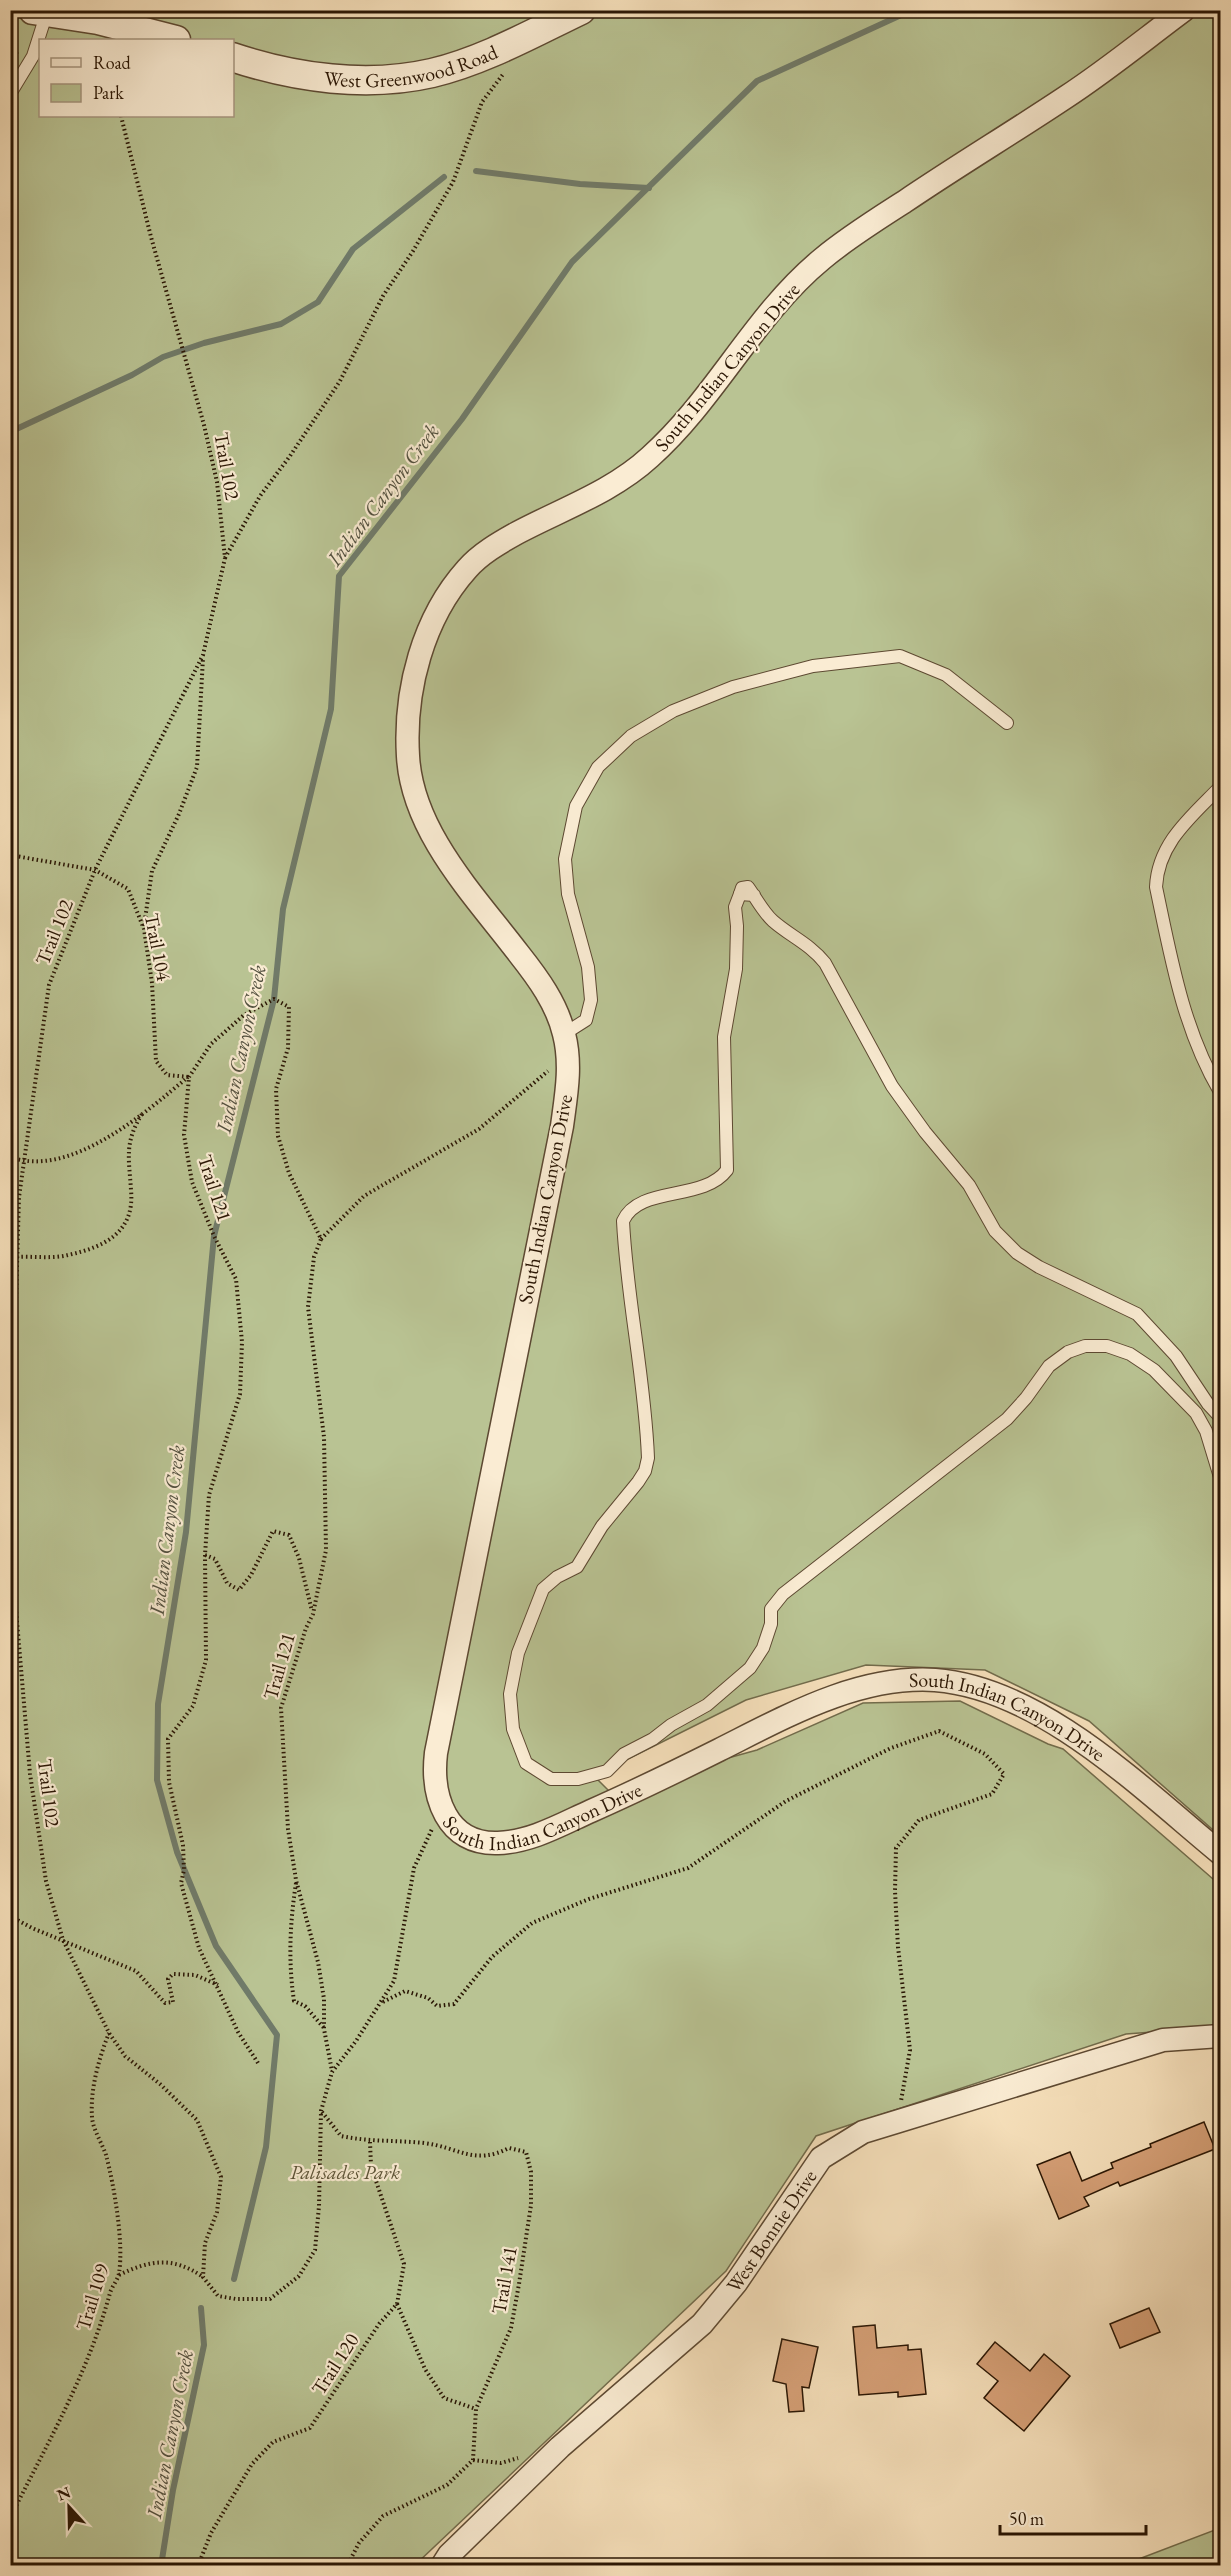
<svg xmlns="http://www.w3.org/2000/svg" width="1231" height="2576" viewBox="0 0 1231 2576" font-family="'EB Garamond',serif">
<style>
.green{fill:#b9c393;stroke:#726c4c;stroke-width:1.5;fill-rule:evenodd}
.lines{fill:none;stroke-linecap:round;stroke-linejoin:round}
.stream{stroke:#707b6a;stroke-width:6}
.building{fill:#d6a077;stroke:#2a1604;stroke-width:1.5}
.service-casing{stroke:#5d4932;stroke-width:14}
.minor-casing{stroke:#5d4932;stroke-width:25}
.tertiary-casing{stroke:#5d4932;stroke-width:31}
.path{stroke:#2a1604;stroke-width:4;stroke-dasharray:1.5 3;stroke-linecap:butt}
.service{stroke:#faecd3;stroke-width:12}
.minor{stroke:#faecd3;stroke-width:22}
.tertiary{stroke:#faecd3;stroke-width:28}
.labels{text-anchor:middle;stroke-width:4.5;stroke-linejoin:round;paint-order:stroke}
.street-label{font-size:20px;fill:#2a1604;stroke:#faecd3}
.park-label{font-size:20px;font-style:italic;fill:#5c5336;stroke:#faecd3}
.water-label{font-size:21px;font-style:italic;fill:#535140;stroke:#faecd3}
</style>
<rect width="100%" height="100%" fill="#f7e1bc"/>
<filter id="stains"><feTurbulence type="fractalNoise" baseFrequency=".00333" numOctaves="4"/><feColorMatrix values="0 0 0 0 .2 0 0 0 0 .09 0 0 0 0 .02 0 0 0 .5 -.17"/></filter>
<radialGradient id="worn" r=".72"><stop offset=".6" stop-color="#630" stop-opacity="0"/><stop offset="1" stop-color="#630" stop-opacity=".3"/></radialGradient>
<g class="green">
<path d="M 11,11 L 1220,11 L 1220,1836 L 1089,1721 L 985,1670 L 866,1665 L 746,1700 L 594,1776 L 609,1791 L 757,1750 L 863,1703 L 960,1701 L 1048,1744 L 1063,1749 L 1220,1885 L 1220,2027 L 1126,2034 L 816,2136 L 726,2271 L 415,2565 L 11,2566 ZM 40,40 L 232,40 L 232,116 L 40,116 Z"/>
<polygon points="1220,2528 1220,2565 1132,2565 1131,2562"/>
</g>
<g class="lines">
<g class="stream">
<polyline points="476,171 580,184 649,188"/>
<polyline points="10,432 132,375 163,357 204,343 281,324 318,302 353,249 444,177"/>
<polyline points="234,2279 266,2147 277,2035 216,1946 177,1852 157,1780 158,1704 186,1532 214,1236 274,999 283,909 331,709 339,576 462,419 572,262 757,81 912,10"/>
<polyline points="161,2566 173,2490 204,2345 201,2308"/>
</g>
</g>
<g class="building">
<polygon points="1204,2122 1215,2149 1120,2186 1118,2182 1084,2197 1089,2206 1059,2219 1037,2165 1070,2152 1082,2181 1113,2168 1111,2163 1151,2147 1150,2144"/>
<polygon points="1149,2308 1160,2332 1120,2348 1110,2324"/>
<polygon points="875,2325 877,2348 908,2345 908,2350 921,2349 926,2394 898,2397 898,2392 859,2395 853,2327"/>
<polygon points="782,2339 818,2347 809,2388 802,2387 804,2411 789,2412 786,2384 773,2381"/>
<polygon points="995,2342 1030,2371 1044,2354 1070,2376 1024,2431 984,2398 998,2381 977,2364"/>
</g>
<g class="lines">
<g class="service-casing">
<g id="service">
<polyline points="10,94 33,56 47,12"/>
<path d="M 1220,787 C 1191,817 1158,843 1156,887 C 1171,958 1183,1029 1220,1092"/>
<path d="M 740,894 L 735,907 L 737,926 L 736,969 L 724,1037 L 727,1170 C 703,1202 639,1185 623,1221 C 627,1301 645,1378 648,1458 L 645,1471 L 638,1482 L 602,1526 L 577,1567 L 557,1577 L 543,1589 L 518,1653 L 510,1694 L 513,1729 L 526,1763 L 551,1779 L 578,1779 L 607,1771 L 624,1754 L 653,1739 L 671,1725 L 707,1705 L 750,1668 L 763,1648 L 771,1624 L 771,1609 L 783,1594 L 1007,1419 L 1026,1398 L 1049,1366 L 1068,1352 L 1085,1346 L 1107,1346 L 1130,1354 L 1154,1370 L 1196,1413 L 1206,1431 L 1220,1477"/>
<path d="M 754,895 L 740,894 L 742,888 L 748,887 C 756,898 763,912 773,921 C 790,936 810,944 825,963 L 892,1086 L 925,1132 L 969,1185 L 995,1231 L 1017,1253 L 1039,1267 L 1137,1314 L 1176,1356 L 1208,1404 L 1220,1417"/>
<polyline points="564,1034 586,1020 591,1000 588,967 568,894 565,859 576,806 598,767 631,736 673,711 733,687 813,666 900,656 946,675 1007,723"/>
</g>
</g>
<g class="minor-casing">
<g id="minor">
<path id="s1" d="M 1184,10 C 1145,39 1106,71 1066,97 C 1012,133 957,166 904,202 C 876,220 847,238 822,259 C 754,315 716,398 650,457 C 612,492 562,509 517,533 C 499,543 480,554 467,569 C 423,618 404,690 408,756 C 412,832 475,896 519,954 C 538,978 557,1004 564,1034 C 572,1065 566,1096 562,1126 L 436,1753 C 431,1796 446,1845 498,1843 C 531,1842 562,1824 591,1811 C 634,1792 677,1771 719,1750 C 785,1717 858,1675 935,1680 C 1041,1688 1142,1789 1220,1853"/>
<path id="s2" d="M 442,2566 L 449,2555 L 560,2447 L 702,2324 L 736,2283 L 821,2158 L 863,2132 L 899,2121 L 1163,2040 L 1220,2036"/>
</g>
</g>
<g class="tertiary-casing">
<g id="tertiary">
<polyline points="33,10 98,20 176,40"/>
<path id="s3" d="M 232,57 C 295,78 367,88 432,73 C 483,61 533,33 581,10"/>
</g>
</g>
<g class="path">
<polyline points="10,47 18,55"/>
<polyline points="121,116 151,237 204,425 217,482 225,558 203,655 95,870 49,985 19,1197 12,1436 15,1598 30,1774 46,1881 63,1940 109,2033 125,2056 160,2084 197,2120 221,2177 217,2212 205,2243 203,2277 218,2296 236,2299 270,2299 299,2276 315,2250 319,2206 321,2111 332,2072 356,2041 394,1981 414,1868 432,1829"/>
<polyline points="225,558 260,496 290,456 340,381 383,296 413,251 453,182 482,102 504,73"/>
<polyline points="10,855 95,870 128,889 144,929 152,983 156,1061 167,1075 189,1077"/>
<polyline points="144,926 152,871 179,814 197,767 203,658"/>
<path d="M 10,1157 C 70,1179 145,1113 188,1077"/>
<polyline points="321,1239 364,1196 479,1129 548,1071"/>
<path d="M 17,1257 C 33,1256 52,1259 68,1255 C 105,1247 135,1232 131,1190 C 129,1158 124,1143 142,1114"/>
<polyline points="205,1555 215,1559 227,1583 239,1590 251,1575 273,1531 289,1535 299,1558 312,1611"/>
<path d="M 296,1883 C 290,1922 288,1961 294,2001 L 305,2006 L 324,2028"/>
<polyline points="10,1916 32,1928 136,1971 165,2003 173,2002 168,1979 173,1974 195,1975 218,1985"/>
<polyline points="383,2002 405,1991 428,1998 437,2006 454,2004 492,1957 532,1923 589,1899 688,1868 786,1801 891,1748 939,1731 985,1754 1004,1774 992,1794 919,1820 896,1848 895,1891 898,1947 910,2050 901,2101"/>
<polyline points="258,2063 238,2032 199,1948 181,1883 184,1870 183,1845 169,1782 168,1739 193,1706 206,1660 205,1555 209,1495 240,1394 242,1342 236,1279 214,1236 192,1182 184,1135 189,1077 211,1044 244,1015 274,999 289,1007 288,1048 276,1089 278,1136 289,1173 321,1239 314,1257 308,1307 324,1437 326,1550 313,1614 306,1628 281,1708 288,1829 296,1880 318,1962 324,1999 324,2029 332,2071"/>
<path d="M 322,2112 L 341,2136 C 369,2142 396,2140 424,2143 C 458,2147 474,2166 509,2148 L 526,2152 L 531,2172 L 531,2205 L 519,2284 L 511,2328 L 476,2409 L 473,2460 L 447,2485 L 383,2516 L 359,2543 L 347,2566"/>
<path d="M 119,2275 C 150,2260 173,2256 203,2277"/>
<polyline points="397,2304 425,2369 444,2398 476,2409"/>
<polyline points="473,2460 501,2463 518,2458"/>
<path d="M 10,2522 L 14,2510 C 50,2439 89,2370 110,2293 C 112,2286 118,2280 119,2273 C 124,2243 114,2185 106,2155 C 102,2143 93,2130 92,2117 C 90,2089 99,2058 109,2033"/>
<polyline points="198,2566 211,2533 252,2464 273,2442 310,2428 379,2324 397,2304 404,2264 371,2166 370,2142"/>
</g>
<use href="#service" class="service"/>
<use href="#minor" class="minor"/>
<use href="#tertiary" class="tertiary"/>
</g>
<g class="labels">
<g class="street-label">
<text dy="7" stroke="none"><textPath href="#s3" startOffset="183">West Greenwood Road</textPath></text>
<text transform="translate(727 367) rotate(-50)" y="7">South Indian Canyon Drive</text>
<text transform="translate(227 466) rotate(80)" y="7">Trail 102</text>
<text transform="translate(54 932) rotate(-68)" y="7">Trail 102</text>
<text transform="translate(158 947) rotate(79)" y="7">Trail 104</text>
<text transform="translate(215 1188) rotate(72)" y="7">Trail 121</text>
<text transform="translate(545 1199) rotate(-79)" y="7">South Indian Canyon Drive</text>
<text transform="translate(279 1666) rotate(-74)" y="7">Trail 121</text>
<text dy="7" stroke="none"><textPath href="#s1" startOffset="2852">South Indian Canyon Drive</textPath></text>
<text transform="translate(49 1793) rotate(83)" y="7">Trail 102</text>
<text dy="7" stroke="none"><textPath href="#s1" startOffset="2348">South Indian Canyon Drive</textPath></text>
<text dy="7" stroke="none"><textPath href="#s2" startOffset="472">West Bonnie Drive</textPath></text>
<text transform="translate(504 2280) rotate(-80)" y="7">Trail 141</text>
<text transform="translate(92 2297) rotate(-73)" y="7">Trail 109</text>
<text transform="translate(335 2364) rotate(-57)" y="7">Trail 120</text>
</g>
<g class="park-label">
<text x="345" y="2179">Palisades Park</text>
</g>
<g class="water-label">
<text transform="translate(383 495) rotate(-53)" y="7">Indian Canyon Creek</text>
<text transform="translate(241 1049) rotate(-78)" y="7">Indian Canyon Creek</text>
<text transform="translate(167 1530) rotate(-83)" y="7">Indian Canyon Creek</text>
<text transform="translate(170 2434) rotate(-79)" y="7">Indian Canyon Creek</text>
</g>
</g>
<rect width="1231" height="2576" fill="none" stroke="#f7e1bc" stroke-width="36"/>
<rect x="12" y="12" width="1207" height="2552" fill="none" stroke="#2a1604" stroke-width="3"/>
<rect x="18" y="18" width="1195" height="2540" fill="none" stroke="#2a1604" stroke-width="1.5"/>
<rect x="39" y="39" width="195" height="78" fill="#faecd3" stroke="#a79680" stroke-width="1.5"/>
<rect x="51" y="58" width="30" height="9" fill="#faecd3" stroke="#a79680" stroke-width="1.5"/>
<text x="93" y="69" font-size="18" fill="#2a1604">Road</text>
<rect x="51" y="84" width="30" height="18" fill="#b9c393" stroke="#a79680" stroke-width="1.5"/>
<text x="93" y="99" font-size="18" fill="#2a1604">Park</text>
<g transform="translate(69 2507) rotate(338)" stroke="#faecd3" stroke-width="4.5" paint-order="stroke">
<path d="M0-4.5L10 22L0 15L-10 22Z" fill="#2a1604"/>
<text y="-9" font-size="16" font-weight="bold" text-anchor="middle" fill="#2a1604">N</text>
</g>
<path d="M1000 2525v9h146v-9" fill="none" stroke="#2a1604" stroke-width="3"/>
<text x="1009" y="2525" font-size="18" fill="#2a1604" stroke="#faecd3" stroke-width="4.5" paint-order="stroke">50 m</text>
<rect width="100%" height="100%" filter="url(#stains)"/>
<rect width="100%" height="100%" fill="url(#worn)"/>
</svg>
